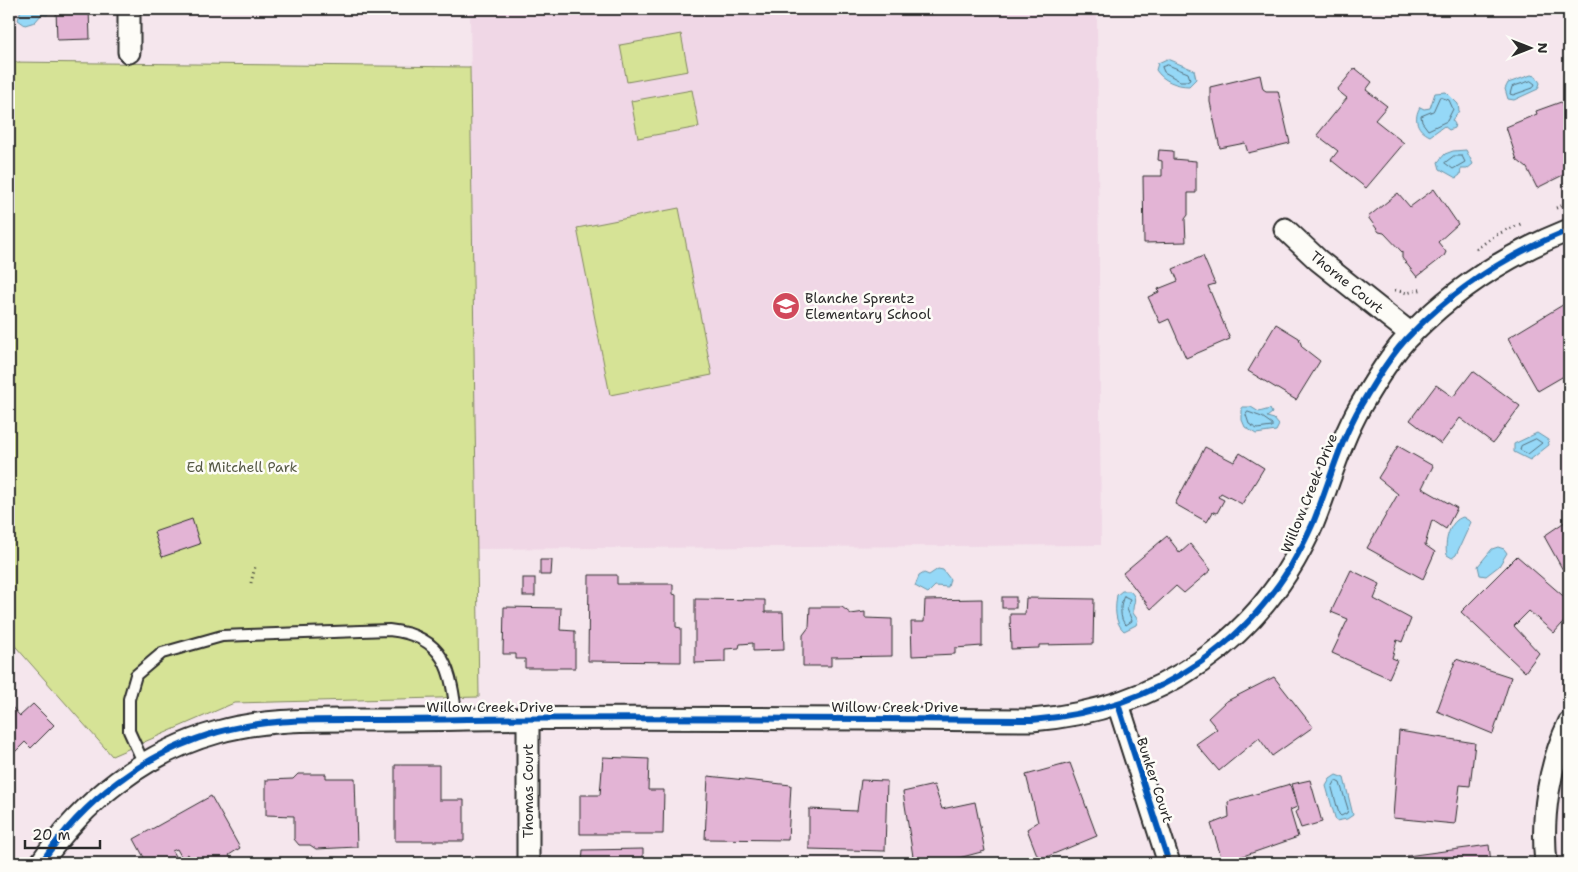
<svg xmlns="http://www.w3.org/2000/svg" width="1578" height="872" viewBox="0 0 1578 872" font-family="'Shantell Sans',sans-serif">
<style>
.built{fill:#f0d7e6}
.green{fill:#d6e396;stroke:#808760}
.water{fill:#95d8f7;stroke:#6b93a5}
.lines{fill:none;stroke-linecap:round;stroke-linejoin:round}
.shore{stroke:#55707d;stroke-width:1}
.building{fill:#e3b4d5;stroke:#2b2b2b}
.service-casing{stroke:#2b2b2b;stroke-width:14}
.minor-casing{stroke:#2b2b2b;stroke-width:25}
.path{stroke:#2b2b2b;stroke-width:3;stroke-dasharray:1 4;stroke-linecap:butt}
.service{stroke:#fdfcf7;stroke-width:10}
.minor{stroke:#fdfcf7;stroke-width:21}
.cycleway-casing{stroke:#fdfcf7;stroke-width:9}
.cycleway{stroke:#0057b8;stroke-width:6}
.labels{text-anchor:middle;stroke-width:5;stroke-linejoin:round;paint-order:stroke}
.street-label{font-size:14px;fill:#2b2b2b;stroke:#fdfcf7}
.poi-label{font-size:14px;fill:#2b2b2b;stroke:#fdfcf7;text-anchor:start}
.park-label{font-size:14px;fill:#565946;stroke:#fdfcf7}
</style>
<rect width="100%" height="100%" fill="#f5e6ed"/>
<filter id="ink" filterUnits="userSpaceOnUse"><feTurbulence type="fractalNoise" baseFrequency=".02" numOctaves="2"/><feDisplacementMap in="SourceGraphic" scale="10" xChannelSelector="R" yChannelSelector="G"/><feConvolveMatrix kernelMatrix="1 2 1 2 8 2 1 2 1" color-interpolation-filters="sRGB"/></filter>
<g filter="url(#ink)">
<polygon class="built" points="470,9 1097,9 1101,545 477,549"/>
<g class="green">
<polygon points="681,34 688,71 627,82 620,45"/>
<polygon points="9,62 470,67 479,697 234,703 112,756 9,639"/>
<polygon points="692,90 699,127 638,138 631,101"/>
<polygon points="679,208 712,375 610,395 577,228"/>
</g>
<g class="water">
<polygon points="21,9 51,9 47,15 42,14 35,22 25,25 18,20"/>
<path d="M 1167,59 L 1194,70 L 1196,79 L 1189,86 C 1177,86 1163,81 1156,70 L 1158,63 Z"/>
<polygon points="1531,75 1536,76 1540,83 1538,89 1514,100 1508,99 1505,89 1508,83"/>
<path d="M 1446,92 L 1458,104 L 1459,111 L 1452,120 L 1455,124 L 1454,128 L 1449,130 L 1444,126 L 1430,136 C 1417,130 1413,119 1420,107 L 1424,109 L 1430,108 L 1435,93 Z"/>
<polygon points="1466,150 1473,164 1467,169 1461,169 1460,175 1456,178 1440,169 1438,162 1445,154 1453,151"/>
<polygon points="1242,407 1251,407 1259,412 1270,409 1272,413 1267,417 1274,419 1279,425 1276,431 1256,434 1245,427 1242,420"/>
<polygon points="1537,433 1548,440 1549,445 1530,460 1514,452 1514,444"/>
<path d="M 1463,517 L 1471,522 L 1456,555 L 1452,558 L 1447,555 C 1444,542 1449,521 1463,517 Z"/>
<polygon points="1498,547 1504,549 1507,553 1499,566 1486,576 1480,575 1478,566 1492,549"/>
<polygon points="938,569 943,570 950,579 948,587 935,586 928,593 915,586 919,576 924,573 929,575"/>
<path d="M 1122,591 L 1130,591 C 1139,600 1132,602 1133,613 L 1138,620 L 1136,625 L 1124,631 C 1114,622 1115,608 1117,595 Z"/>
<polygon points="1336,775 1344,778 1353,815 1347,819 1336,821 1326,786 1330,779"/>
</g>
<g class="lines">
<g class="shore">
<polygon points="1168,65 1188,73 1190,79 1187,81 1180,81 1164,72 1162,67"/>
<polygon points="1531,81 1535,84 1533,88 1513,95 1510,94 1512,87"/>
<polygon points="1440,97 1449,100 1453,109 1447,121 1428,130 1422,122 1421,116 1433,111"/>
<polygon points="1454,156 1462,156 1465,162 1453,169 1445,163"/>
<polygon points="1248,412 1262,417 1272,424 1272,427 1257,429 1249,424 1246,415"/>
<polygon points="1536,439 1542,443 1528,454 1520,450 1521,446"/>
<path d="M 1124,596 L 1130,599 L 1127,609 L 1132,621 L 1126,625 C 1119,620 1120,603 1124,596 Z"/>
<polygon points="1336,781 1340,783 1348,809 1347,813 1341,816 1339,814 1332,788"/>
</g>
</g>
<g class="building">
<polygon points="56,9 89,9 90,39 57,40"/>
<polygon points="1355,68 1372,82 1366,90 1387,106 1375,120 1404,143 1366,188 1331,160 1338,151 1317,135 1347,98 1337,90"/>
<polygon points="1260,75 1263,89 1266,91 1278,91 1290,143 1248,153 1245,143 1220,148 1210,102 1210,87"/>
<polygon points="1561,102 1569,124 1569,172 1537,188 1527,168 1517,160 1506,127 1537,114 1536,111"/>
<polygon points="1159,150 1173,151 1173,159 1196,161 1196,193 1188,193 1188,215 1185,219 1186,242 1144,243 1143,176 1162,176 1162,161 1158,160"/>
<polygon points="1434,189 1458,224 1438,242 1446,252 1444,256 1417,277 1402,258 1402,252 1384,233 1379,232 1368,217 1398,193 1410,207"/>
<polygon points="1203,256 1215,284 1208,286 1230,339 1186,358 1169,319 1160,323 1148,297 1159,292 1158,289 1178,281 1173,269"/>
<polygon points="1566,303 1569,309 1569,373 1538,391 1508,338"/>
<polygon points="1276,324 1299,338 1302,347 1320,361 1296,400 1248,371"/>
<polygon points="1473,371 1520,406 1493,443 1460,418 1441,444 1410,420 1436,385 1453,397"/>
<polygon points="1398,446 1433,466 1422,488 1457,508 1446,529 1432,520 1425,545 1435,552 1423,579 1367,548 1398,494 1378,478"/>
<polygon points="1205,447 1234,462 1240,453 1264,468 1242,504 1221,493 1218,497 1224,500 1217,513 1213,512 1207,522 1175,504"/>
<polygon points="192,519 200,544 162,557 154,532"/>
<polygon points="1569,519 1569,581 1544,536"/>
<polygon points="1167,536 1180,553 1190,544 1211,570 1184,593 1176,586 1151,609 1123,573"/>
<polygon points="1517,556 1569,601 1569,616 1554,633 1529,611 1514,626 1539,653 1525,672 1461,612"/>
<polygon points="540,560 552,560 551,575 540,575"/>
<polygon points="1351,570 1380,584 1374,599 1411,619 1402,642 1397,640 1392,658 1397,660 1389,678 1332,653 1348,619 1331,612"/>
<polygon points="589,575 617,575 617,584 673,584 673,594 676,595 676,627 681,628 681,662 588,661"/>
<rect x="523" y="578" width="12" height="18"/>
<rect x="1002" y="597" width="14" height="11"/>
<polygon points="1026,598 1094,599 1093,644 1039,645 1039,648 1011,649 1010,614 1025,614"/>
<polygon points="695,599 765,600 765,612 783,612 784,650 753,651 753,643 740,644 739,648 725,649 725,662 695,663"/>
<polygon points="982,599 982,646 955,648 955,654 912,656 911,622 924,622 925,600"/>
<polygon points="504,607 561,608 560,630 575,631 575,668 525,668 525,659 516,659 516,654 503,654"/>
<polygon points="810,607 842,607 851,614 865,612 865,618 892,619 892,656 831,657 831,666 803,666 803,635 809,627"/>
<polygon points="1456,659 1511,677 1493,734 1437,711"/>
<polygon points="1274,677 1313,727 1272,756 1259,738 1219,771 1196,744 1217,729 1208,718 1225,702"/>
<polygon points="9,704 20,716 33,704 54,725 31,748 25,742 9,758"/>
<polygon points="1399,731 1475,743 1470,786 1460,785 1455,824 1393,818"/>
<polygon points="603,757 649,759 648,790 664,790 663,834 580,834 580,795 600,795"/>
<polygon points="1070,763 1097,836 1039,860 1027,829 1038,822 1026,775"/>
<polygon points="395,765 439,765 439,800 464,800 464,841 395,841"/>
<polygon points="298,774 326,774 326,778 355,778 357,847 316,849 310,845 299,845 294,839 294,816 266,815 266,780 293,779"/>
<polygon points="708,776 791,785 788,840 705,839"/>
<polygon points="861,780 887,781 885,851 809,849 809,809 857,811"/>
<polygon points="1310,780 1322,822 1301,828 1295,812 1299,810 1292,784"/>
<polygon points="1290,784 1297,807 1290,810 1298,837 1223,863 1211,824 1229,817 1228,802"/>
<polygon points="934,785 942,809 975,802 985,851 940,863 914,863 903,792"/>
<polygon points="211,796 240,848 229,855 233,861 229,863 193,863 188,854 182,858 177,849 172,851 175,856 162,863 147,863 134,839"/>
<polygon points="1489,845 1491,863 1408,863 1407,856"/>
<polygon points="643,849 643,863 582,863 583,850"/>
</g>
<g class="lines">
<g class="service-casing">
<path id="service" d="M 144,764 L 129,731 L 129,699 L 136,675 L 162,653 L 222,636 L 389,630 C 446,636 451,670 457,720"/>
</g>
<g class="minor-casing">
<g id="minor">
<polyline points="129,9 129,52"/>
<polyline points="1285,229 1318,260 1411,334"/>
<polyline points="1118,704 1169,863"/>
<path d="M 41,863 C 83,801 145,752 218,732 C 261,720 303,720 347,720 C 387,720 427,720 467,719 C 655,717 843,719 1032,720 C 1158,710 1262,641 1313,523 C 1329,484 1339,443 1361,405 C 1374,383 1393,351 1412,333 C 1456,288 1511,253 1569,230"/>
<polyline points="528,863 528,719"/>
<path d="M 1546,863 C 1541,817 1549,765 1569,723"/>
</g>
</g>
<g class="path">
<polyline points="1556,208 1569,203"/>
<polyline points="1476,249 1498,234 1523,223"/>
<polyline points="1395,290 1407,293 1423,289"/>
<polyline points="251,583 255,567"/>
</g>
<use href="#service" class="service"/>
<use href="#minor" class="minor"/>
<g class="cycleway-casing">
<g id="cycleway">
<polyline points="1118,704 1169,863"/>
<path d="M 41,863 C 83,801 145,752 218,732 C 261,720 303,720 347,720 C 387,720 427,720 467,719 C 655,717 843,719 1032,720 C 1158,710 1262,641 1313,523 C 1329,484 1339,443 1361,405 C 1374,383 1393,351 1412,333 C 1456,288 1511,253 1569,230"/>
</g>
</g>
<use href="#cycleway" class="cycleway"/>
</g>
</g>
<defs>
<g id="school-disc" transform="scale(1.4375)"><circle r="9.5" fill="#d1495b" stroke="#fdfcf7"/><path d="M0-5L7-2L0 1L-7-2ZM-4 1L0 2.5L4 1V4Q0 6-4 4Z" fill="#fff"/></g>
</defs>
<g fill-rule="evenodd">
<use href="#school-disc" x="786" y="306"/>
</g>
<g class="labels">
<g class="street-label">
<text transform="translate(1347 282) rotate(39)" y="5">Thorne Court</text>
<text transform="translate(1309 493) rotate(-68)" y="5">Willow Creek Drive</text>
<text x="490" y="712">Willow Creek Drive</text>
<text x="895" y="712">Willow Creek Drive</text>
<text transform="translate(1155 780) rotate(72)" y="5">Bunker Court</text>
<text transform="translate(528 791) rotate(-90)" y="5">Thomas Court</text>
</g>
<g class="poi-label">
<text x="805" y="303">Blanche Sprentz<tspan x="805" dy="16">Elementary School</tspan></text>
</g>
<g class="park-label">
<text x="242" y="472">Ed Mitchell Park</text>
</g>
</g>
<rect width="1578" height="872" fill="none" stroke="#fdfcf7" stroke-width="30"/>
<rect x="15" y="15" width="1548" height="842" fill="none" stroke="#2b2b2b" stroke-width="2" filter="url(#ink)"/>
<g transform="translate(1530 48) rotate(90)" stroke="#fdfcf7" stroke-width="4" paint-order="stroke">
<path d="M0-4L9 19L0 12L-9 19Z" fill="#2b2b2b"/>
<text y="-8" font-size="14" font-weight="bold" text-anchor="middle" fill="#2b2b2b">N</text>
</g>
<path d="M25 840v8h75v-8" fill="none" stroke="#2b2b2b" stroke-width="2.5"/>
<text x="32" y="840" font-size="15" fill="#2b2b2b" stroke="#fdfcf7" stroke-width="4" paint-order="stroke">20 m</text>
</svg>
